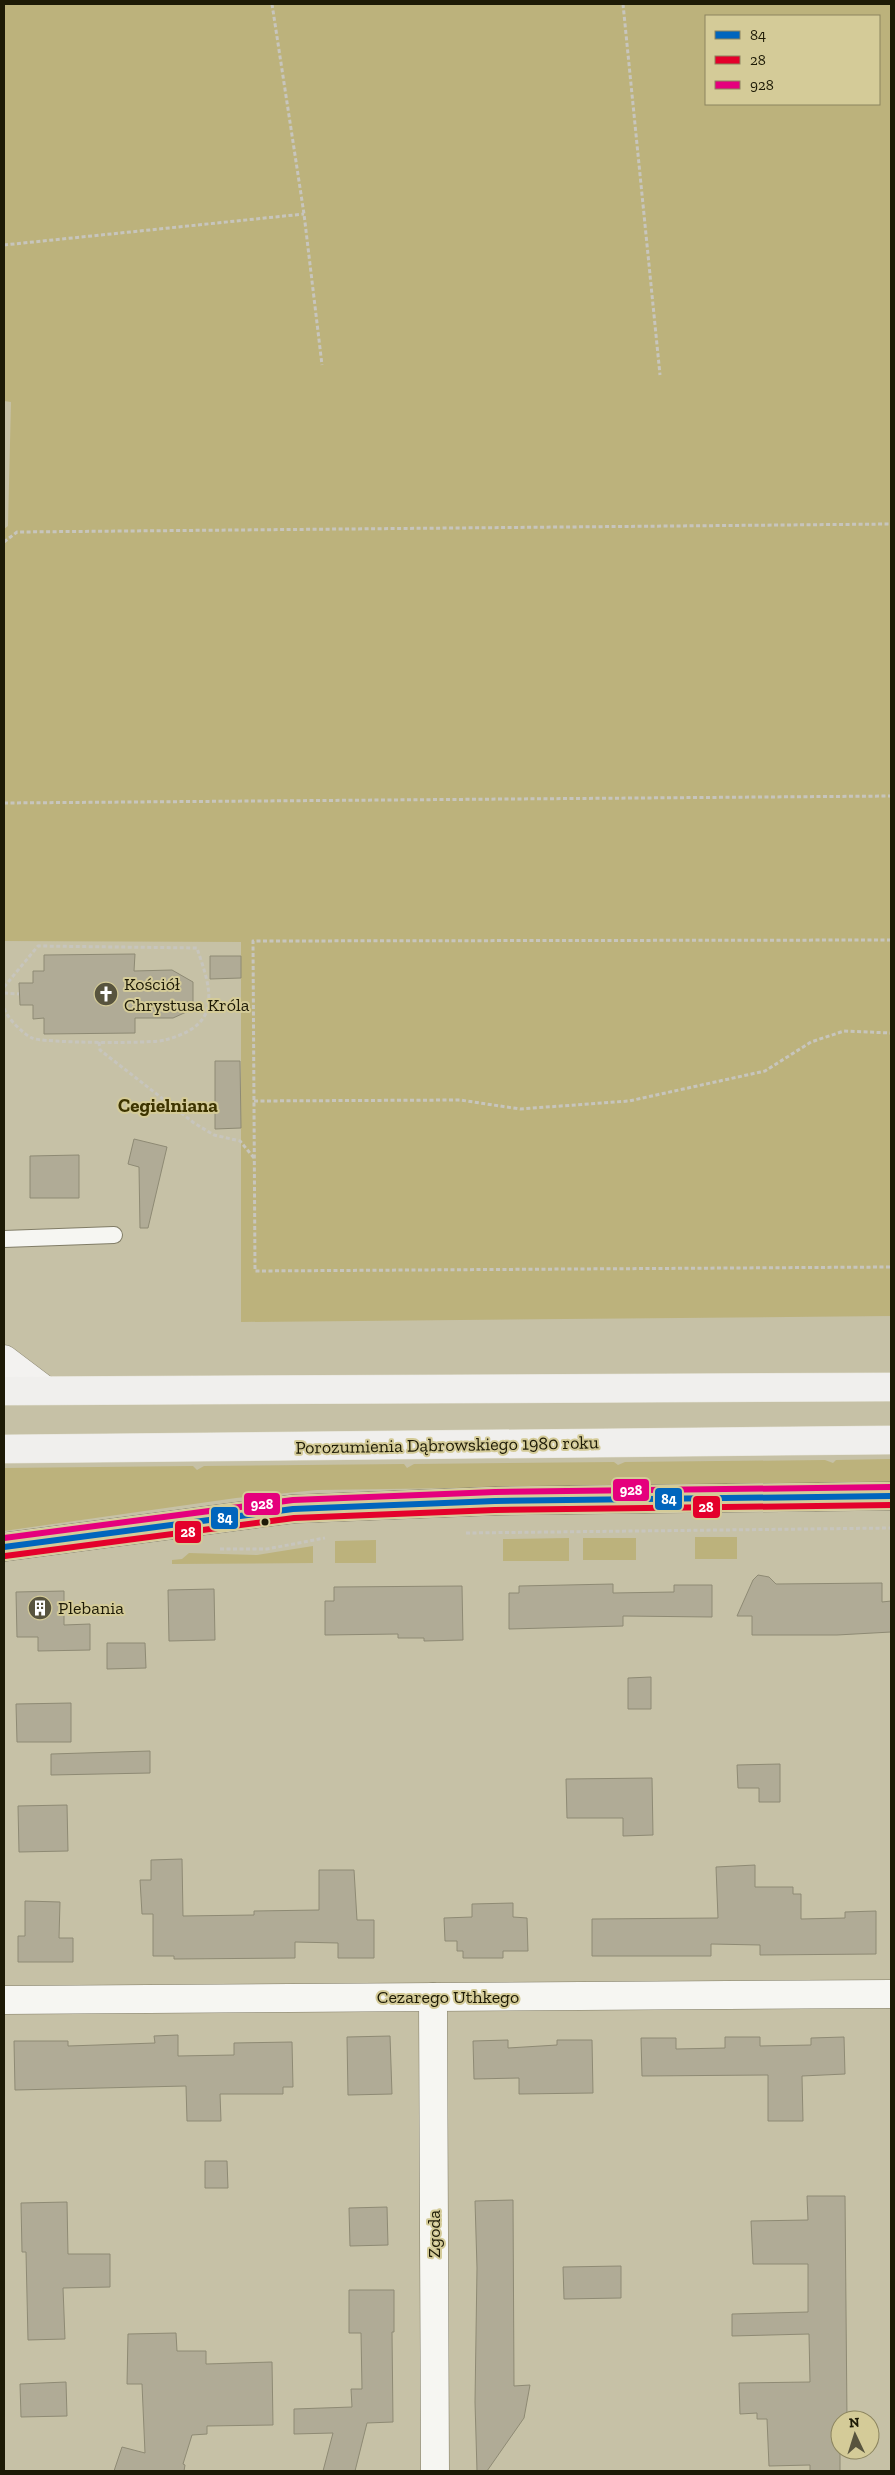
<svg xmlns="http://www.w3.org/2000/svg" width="895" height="2475" viewBox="0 0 895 2475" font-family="'Zilla Slab',serif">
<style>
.green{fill:#bcb27c;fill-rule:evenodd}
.building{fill:#b0ab96;stroke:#8e8a74}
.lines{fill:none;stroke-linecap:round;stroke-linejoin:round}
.lane-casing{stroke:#807c66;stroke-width:18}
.street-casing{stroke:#807c66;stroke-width:29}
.secondary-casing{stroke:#807c66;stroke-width:29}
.primary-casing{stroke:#e5e3d7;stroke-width:29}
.path{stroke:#c7c5bd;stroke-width:3;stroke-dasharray:4 2.5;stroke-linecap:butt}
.lane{stroke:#f6f6f2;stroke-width:16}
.street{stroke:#f6f6f2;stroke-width:28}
.secondary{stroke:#f3f2f0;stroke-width:28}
.primary{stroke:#f0efed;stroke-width:28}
.bus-1-casing{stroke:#d4cb98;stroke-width:10}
.bus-2-casing{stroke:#d4cb98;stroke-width:10}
.bus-3-casing{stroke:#d4cb98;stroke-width:10}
.bus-1{stroke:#0065bd;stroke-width:6}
.bus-2{stroke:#e4002b;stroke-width:6}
.bus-3{stroke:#e5007d;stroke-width:6}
.bus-dot{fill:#1d1a06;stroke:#d4cb98;stroke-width:2}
.labels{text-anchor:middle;stroke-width:4;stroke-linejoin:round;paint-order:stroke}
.poi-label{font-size:18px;fill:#1d1a06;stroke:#d4cb98;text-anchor:start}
.street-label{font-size:18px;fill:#1d1a06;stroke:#d4cb98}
.neighbourhood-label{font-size:19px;font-weight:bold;fill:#3d3400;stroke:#d4cb98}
.line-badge{stroke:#d4cb98;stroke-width:2}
.badge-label{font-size:14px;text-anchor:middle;font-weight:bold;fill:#fff}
</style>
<rect width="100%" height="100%" fill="#c6c1a6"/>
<g class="green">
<path d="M 4,4 L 891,4 L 891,1316 L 241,1322 L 241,942 L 4,941 L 4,529 L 8,526 L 11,402 L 4,401 ZM 706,16 L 879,16 L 879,104 L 706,104 Z"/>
<polygon points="891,1459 891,1482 317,1490 236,1498 4,1531 4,1468 193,1466 197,1470 204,1466 404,1464 407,1468 414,1464 614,1462 618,1465 625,1462 825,1460 833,1463 836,1460"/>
<rect x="695" y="1537" width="42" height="22"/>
<polygon points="569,1538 569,1561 503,1561 503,1539"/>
<rect x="583" y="1538" width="53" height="22"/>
<polygon points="376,1540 376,1563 335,1563 335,1541"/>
<polygon points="313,1546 313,1563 172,1564 172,1560 182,1559 189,1553 257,1555"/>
</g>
<g class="building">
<polygon points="135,954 134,971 172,970 193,982 193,1009 173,1018 135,1018 135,1033 44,1034 44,1018 33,1019 33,1005 20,1005 19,983 33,983 33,971 44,971 44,955"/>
<polygon points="210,956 241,956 241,978 210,979"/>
<polygon points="215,1061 240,1061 241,1128 215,1129"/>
<polygon points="134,1139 167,1147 148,1228 140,1228 139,1167 128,1164"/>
<polygon points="79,1155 79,1198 30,1198 30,1156"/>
<polygon points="758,1575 769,1577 776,1584 882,1583 882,1602 891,1601 891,1632 837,1635 752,1635 752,1616 737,1616 753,1580"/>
<polygon points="613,1584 613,1593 674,1592 674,1585 712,1585 712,1617 623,1616 623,1626 509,1629 509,1593 519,1593 519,1586"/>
<polygon points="462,1586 463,1640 424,1641 424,1638 398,1638 398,1634 325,1635 325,1601 334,1601 334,1587"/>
<polygon points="214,1589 215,1640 169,1641 168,1590"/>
<polygon points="64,1591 64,1625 90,1624 90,1650 38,1651 38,1637 17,1637 16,1592"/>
<polygon points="107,1643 145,1643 146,1668 107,1669"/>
<polygon points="651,1677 651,1709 628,1709 628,1678"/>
<polygon points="71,1703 71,1742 17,1742 16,1704"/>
<polygon points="150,1751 150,1773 51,1775 51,1754"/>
<polygon points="780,1764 780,1802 759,1802 759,1788 738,1788 737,1765"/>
<polygon points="652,1778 653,1835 623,1836 623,1818 567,1818 566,1779"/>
<polygon points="67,1805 68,1851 19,1852 18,1806"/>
<polygon points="182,1859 183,1916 254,1915 254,1911 319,1910 319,1870 354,1870 357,1920 374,1920 374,1958 338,1958 338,1943 295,1942 295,1958 174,1959 174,1956 153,1956 153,1914 142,1914 140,1880 151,1880 151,1860"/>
<polygon points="755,1865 755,1887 793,1887 793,1894 801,1894 801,1919 845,1918 845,1912 876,1911 876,1954 760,1955 760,1945 711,1944 711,1956 592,1956 592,1919 718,1918 716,1867"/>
<polygon points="25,1901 60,1902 59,1938 73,1938 73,1962 18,1962 18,1936 25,1936"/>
<polygon points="513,1903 513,1917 527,1918 528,1951 503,1951 503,1958 463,1958 463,1951 457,1951 457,1941 445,1941 444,1918 472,1917 472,1904"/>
<polygon points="178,2035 178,2056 234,2055 234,2043 292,2042 293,2087 283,2087 283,2094 220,2094 221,2121 187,2121 186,2086 15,2090 14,2041 68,2041 68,2046 98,2045 155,2043 154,2036"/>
<polygon points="390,2036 392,2094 348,2095 347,2037"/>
<polygon points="725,2037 760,2037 760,2046 811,2045 811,2038 844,2037 845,2074 802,2076 803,2121 768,2121 768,2075 642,2076 641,2038 676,2038 676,2049 725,2048"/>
<polygon points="508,2040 508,2048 557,2045 557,2040 592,2040 593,2093 519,2094 519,2078 474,2079 473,2041"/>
<polygon points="205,2161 227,2161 228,2188 205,2188"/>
<polygon points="807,2196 845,2196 847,2420 840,2420 840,2471 810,2471 810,2465 769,2466 767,2419 757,2419 757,2413 740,2414 739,2383 810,2382 809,2334 732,2336 732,2314 808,2312 808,2264 753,2264 751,2221 808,2220"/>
<polygon points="513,2200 514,2386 530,2385 524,2418 487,2471 477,2471 475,2402 477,2268 475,2201"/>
<polygon points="67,2202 68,2254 110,2254 110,2287 63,2288 65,2339 28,2340 26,2252 22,2252 21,2203"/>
<polygon points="387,2207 388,2245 350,2246 349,2208"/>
<polygon points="621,2266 621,2298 564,2299 563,2267"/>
<polygon points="349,2290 394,2290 394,2332 392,2332 393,2422 367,2423 355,2471 323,2471 333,2433 294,2434 294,2409 352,2407 351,2389 362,2389 361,2333 349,2333"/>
<polygon points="176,2333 177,2351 206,2351 206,2364 272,2362 273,2425 207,2426 207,2434 192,2435 183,2464 185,2465 184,2471 114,2471 122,2447 145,2453 142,2384 127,2384 128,2334"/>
<polygon points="66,2382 67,2416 21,2417 20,2384"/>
</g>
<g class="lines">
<g class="lane-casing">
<polyline id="lane" points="4,1239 114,1235"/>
</g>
<g class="street-casing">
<g id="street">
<polyline points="433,1997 435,2471"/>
<polyline points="4,2000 891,1994"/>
</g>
</g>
<g class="secondary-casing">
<g id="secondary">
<polyline points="4,1359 45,1390"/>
<polyline points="4,1547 293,1509 495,1501 891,1496"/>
</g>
</g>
<g class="primary-casing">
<g id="primary">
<polyline points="4,1391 891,1387"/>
<polyline points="4,1449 891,1440"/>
</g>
</g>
<g class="path">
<polyline points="272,4 304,214 322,365"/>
<polyline points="623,4 660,375"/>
<polyline points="4,245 304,214"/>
<polyline points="4,542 17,532 891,524"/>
<polyline points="4,803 891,796"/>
<polyline points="891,940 253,941 255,1271 891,1267"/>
<path d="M 4,987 L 38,946 L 197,948 C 203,967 215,995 205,1015 C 198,1029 180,1036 165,1040 C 152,1044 41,1043 32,1038 C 22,1033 7,1018 4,1008"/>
<polyline points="4,993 19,994"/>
<polyline points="99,1042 100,1050 194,1123 214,1135 240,1141 254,1158"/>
<polyline points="254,1101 460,1100 520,1109 629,1101 765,1071 811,1042 844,1031 891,1033"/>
<polyline points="466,1533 891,1528"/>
<polyline points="220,1549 267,1549 325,1538"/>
</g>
<use href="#lane" class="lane"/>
<use href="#street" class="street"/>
<use href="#secondary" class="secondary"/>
<use href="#primary" class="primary"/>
<g class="bus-1-casing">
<polyline id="bus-1" points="4,1547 293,1509 495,1501 891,1496"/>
</g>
<g class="bus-2-casing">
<polyline id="bus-2" points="5,1556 294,1518 495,1510 891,1505"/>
</g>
<g class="bus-3-casing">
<polyline id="bus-3" points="4,1538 293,1500 495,1492 891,1487"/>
</g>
<use href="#bus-1" class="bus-1"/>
<use href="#bus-2" class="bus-2"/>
<use href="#bus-3" class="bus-3"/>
</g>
<defs>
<g id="church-disc" transform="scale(1.25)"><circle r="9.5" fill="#58543e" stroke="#d4cb98"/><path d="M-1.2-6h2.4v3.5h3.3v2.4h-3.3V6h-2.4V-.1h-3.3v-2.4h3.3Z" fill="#fff"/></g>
<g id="building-disc" transform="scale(1.25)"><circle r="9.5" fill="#58543e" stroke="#d4cb98"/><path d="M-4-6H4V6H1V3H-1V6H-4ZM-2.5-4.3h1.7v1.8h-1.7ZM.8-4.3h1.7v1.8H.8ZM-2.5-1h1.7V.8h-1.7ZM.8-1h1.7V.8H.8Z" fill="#fff"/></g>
</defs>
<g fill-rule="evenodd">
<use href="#church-disc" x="106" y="994"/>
<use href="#building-disc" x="40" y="1608"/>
</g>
<circle class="bus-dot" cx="265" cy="1522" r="4.5"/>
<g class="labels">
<g class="poi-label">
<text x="124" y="990">Kościół<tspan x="124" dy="21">Chrystusa Króla</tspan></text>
<text x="58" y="1614">Plebania</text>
</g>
<g class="street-label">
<text transform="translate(447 1445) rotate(-1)" y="6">Porozumienia Dąbrowskiego 1980 roku</text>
<text x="448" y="2003">Cezarego Uthkego</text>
<text transform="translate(434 2234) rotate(-90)" y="6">Zgoda</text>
</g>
<g class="neighbourhood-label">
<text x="168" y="1112">Cegielniana</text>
</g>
</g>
<g class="line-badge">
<rect x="612" y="1478" width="38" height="24" rx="5" fill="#e5007d"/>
<rect x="654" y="1487" width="29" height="24" rx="5" fill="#0065bd"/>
<rect x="243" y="1492" width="38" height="24" rx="5" fill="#e5007d"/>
<rect x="692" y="1495" width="29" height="24" rx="5" fill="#e4002b"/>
<rect x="210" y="1506" width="29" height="24" rx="5" fill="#0065bd"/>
<rect x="174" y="1520" width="28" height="24" rx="5" fill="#e4002b"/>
</g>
<g class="badge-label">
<text x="631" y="1495">928</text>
<text x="669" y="1504">84</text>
<text x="262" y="1509">928</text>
<text x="706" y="1512">28</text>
<text x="225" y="1523">84</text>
<text x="188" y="1537">28</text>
</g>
<rect width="895" height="2475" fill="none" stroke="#1d1a06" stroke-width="10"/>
<rect x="705" y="15" width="175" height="90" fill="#d4cb98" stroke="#8b845e"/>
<rect x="715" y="31" width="25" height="8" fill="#0065bd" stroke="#8b845e"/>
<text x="750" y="40" font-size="15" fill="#1d1a06">84</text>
<rect x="715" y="56" width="25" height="8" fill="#e4002b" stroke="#8b845e"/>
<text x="750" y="65" font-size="15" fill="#1d1a06">28</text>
<rect x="715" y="81" width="25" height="8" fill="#e5007d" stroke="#8b845e"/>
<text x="750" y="90" font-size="15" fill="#1d1a06">928</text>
<g transform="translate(855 2435) rotate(356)"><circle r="24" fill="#d4cb98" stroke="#8b845e"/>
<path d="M0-4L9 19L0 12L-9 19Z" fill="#58543e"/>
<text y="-8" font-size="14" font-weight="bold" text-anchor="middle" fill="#1d1a06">N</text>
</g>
</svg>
